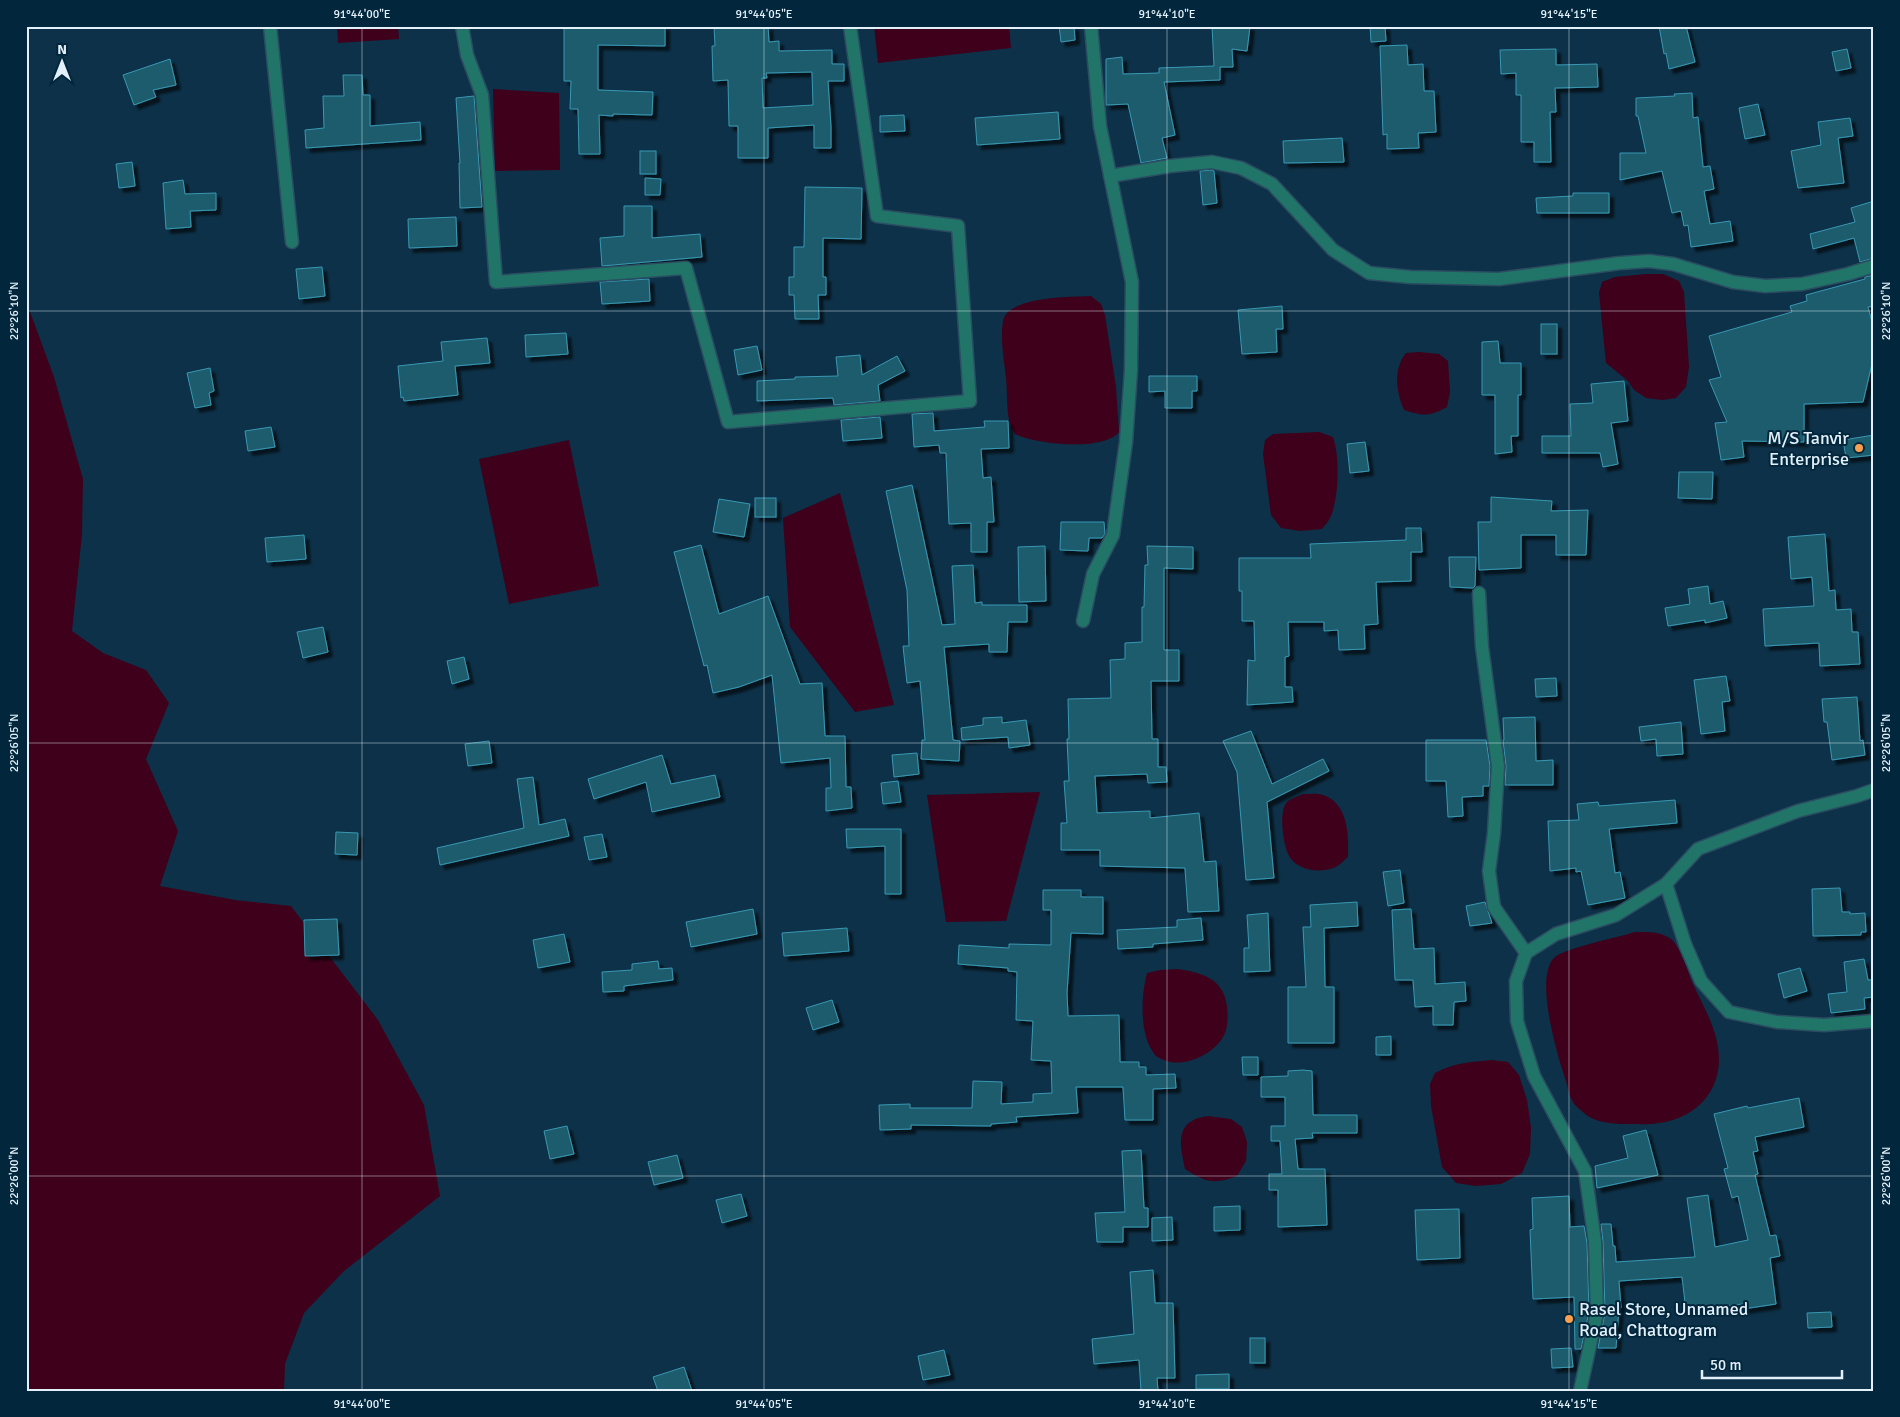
<svg xmlns="http://www.w3.org/2000/svg" width="1900" height="1417" viewBox="0 0 1900 1417" font-family="Signika,sans-serif">
<style>
.water{fill:#3e001b}
.building{fill:#1e5b6c;stroke:#3998b3;fill-rule:evenodd;filter:url(#shadow)}
.lines{fill:none;stroke-linecap:round;stroke-linejoin:round}
.minor-casing{stroke:#2b4c61;stroke-width:15}
.minor{stroke:#217568;stroke-width:12}
.ticks{fill:none;stroke:#e3f0f9;stroke-width:1;stroke-opacity:0.45}
.poi-dot{fill:#fa9f4e;stroke:#02273d;stroke-width:2}
.labels{text-anchor:middle;stroke-width:4;stroke-linejoin:round;paint-order:stroke}
.poi-label{font-size:18px;fill:#e3f0f9;stroke:#02273d;text-anchor:end}
.neatline{fill:none;stroke:#e3f0f9;stroke-width:2}
.ticks-label{font-size:12px;text-anchor:middle;fill:#e3f0f9}
</style>
<defs>
<filter id="shadow"><feDropShadow dx="4.5" dy="4.5" stdDeviation="1" flood-color="#0009"/></filter>
</defs>
<rect width="100%" height="100%" fill="#0d3148"/>
<g class="water">
<polygon points="337,26 398,26 399,39 338,43"/>
<polygon points="874,26 1009,26 1011,48 878,63"/>
<polygon points="493,89 559,93 560,170 495,171"/>
<polygon points="1646,274 1663,274 1679,281 1684,292 1689,367 1686,387 1676,398 1662,400 1646,398 1634,390 1628,381 1606,363 1599,293 1602,282 1615,277"/>
<path d="M 1091,296 L 1101,304 L 1105,315 L 1116,387 L 1119,432 C 1103,452 1036,444 1015,434 C 1005,420 1008,396 1006,378 C 1004,360 1000,339 1003,321 C 1008,296 1072,297 1091,296 Z"/>
<polygon points="26,301 54,377 83,479 82,534 72,631 103,653 146,670 169,703 146,759 178,831 160,886 235,900 291,906 378,1020 424,1105 440,1196 344,1271 304,1313 285,1364 284,1391 26,1391"/>
<path d="M 1419,352 L 1439,354 L 1448,361 L 1450,392 L 1447,407 C 1429,417 1423,416 1404,410 C 1396,392 1393,369 1406,353 Z"/>
<path d="M 1319,432 L 1333,437 C 1340,457 1339,496 1331,516 C 1329,521 1325,525 1322,529 L 1300,531 L 1281,528 L 1271,515 L 1263,454 L 1265,440 L 1273,434 Z"/>
<polygon points="569,440 599,586 509,604 479,459"/>
<polygon points="840,493 894,705 855,712 790,627 783,518"/>
<polygon points="1040,792 1006,921 946,922 927,795"/>
<path d="M 1303,794 C 1309,794 1317,793 1323,795 C 1348,803 1349,835 1348,857 C 1344,860 1340,865 1336,867 C 1320,874 1296,871 1288,854 C 1283,842 1278,809 1288,801 C 1292,798 1299,796 1303,794 Z"/>
<path d="M 1635,932 C 1647,932 1660,931 1671,939 C 1680,946 1688,972 1692,982 C 1700,999 1710,1017 1715,1034 C 1732,1090 1692,1127 1638,1124 C 1621,1124 1597,1125 1584,1113 C 1581,1110 1575,1106 1573,1102 C 1569,1096 1568,1087 1566,1081 C 1558,1057 1533,976 1555,957 C 1566,948 1619,937 1635,932 Z"/>
<path d="M 1178,969 C 1202,973 1224,978 1227,1007 C 1228,1015 1228,1025 1225,1033 C 1217,1053 1184,1069 1164,1060 C 1161,1059 1157,1057 1155,1055 C 1139,1035 1141,996 1147,973 L 1160,970 Z"/>
<path d="M 1492,1060 L 1508,1062 L 1519,1075 L 1527,1100 L 1531,1128 L 1530,1154 L 1522,1173 L 1501,1184 L 1476,1186 L 1456,1183 L 1442,1167 L 1431,1106 L 1430,1084 L 1435,1073 C 1453,1063 1471,1062 1492,1060 Z"/>
<path d="M 1208,1116 L 1231,1119 L 1242,1127 L 1247,1142 L 1246,1161 L 1237,1176 C 1214,1185 1205,1182 1185,1169 C 1182,1153 1175,1130 1192,1121 C 1196,1118 1203,1117 1208,1116 Z"/>
</g>
<g class="building">
<polygon points="564,26 665,26 665,46 598,45 598,90 653,92 652,115 613,114 613,116 599,115 600,154 579,154 578,109 570,109 571,81 564,81"/>
<path d="M 714,26 L 768,26 L 769,42 L 779,41 L 779,51 L 832,50 L 832,64 L 844,64 L 844,81 L 828,81 L 831,127 L 831,148 L 814,148 L 814,125 L 768,128 L 768,158 L 738,158 L 738,126 L 729,126 L 728,80 L 713,81 L 712,46 L 715,46 ZM 812,72 L 813,105 L 763,108 L 762,78 L 767,78 L 766,73 Z"/>
<polygon points="1059,26 1074,26 1075,40 1061,42"/>
<polygon points="1212,26 1250,26 1247,51 1232,49 1233,67 1220,67 1220,80 1164,82 1175,135 1162,138 1167,158 1141,163 1128,104 1106,105 1106,59 1122,57 1123,74 1159,73 1159,68 1214,66"/>
<polygon points="1370,26 1385,26 1386,41 1371,42"/>
<polygon points="1659,26 1686,26 1695,62 1669,69 1666,53 1664,54"/>
<polygon points="1407,45 1408,65 1423,64 1424,91 1434,91 1436,132 1418,133 1419,148 1387,149 1387,134 1383,135 1380,46"/>
<polygon points="1556,49 1556,65 1597,64 1598,87 1555,88 1556,112 1550,112 1551,162 1534,162 1534,142 1521,142 1521,95 1516,95 1516,73 1501,74 1500,50"/>
<polygon points="1847,49 1851,68 1836,71 1832,52"/>
<polygon points="170,59 176,85 153,90 156,97 134,105 123,75"/>
<polygon points="343,75 362,75 363,95 370,95 370,126 420,122 421,140 306,148 305,130 324,128 323,96 344,96"/>
<polygon points="1692,93 1693,118 1698,117 1703,167 1710,166 1714,189 1704,191 1710,224 1730,221 1733,241 1691,247 1688,225 1684,226 1681,211 1672,213 1662,171 1620,180 1620,153 1646,153 1638,116 1636,116 1636,98 1675,96 1674,94"/>
<polygon points="474,96 482,207 460,208 459,163 460,163 456,98"/>
<polygon points="1758,104 1765,135 1745,139 1739,108"/>
<polygon points="1058,112 1060,139 977,145 975,118"/>
<polygon points="904,115 905,131 880,132 880,116"/>
<polygon points="1850,118 1853,136 1838,138 1844,183 1798,188 1791,151 1821,145 1818,122"/>
<polygon points="1342,138 1344,162 1284,163 1283,141"/>
<rect x="640" y="151" width="16" height="23"/>
<polygon points="132,162 135,186 119,188 116,164"/>
<polygon points="1212,170 1214,171 1217,203 1203,205 1200,171"/>
<polygon points="645,178 661,179 660,195 645,195"/>
<polygon points="183,180 185,194 216,193 216,210 190,211 191,227 166,229 163,183"/>
<polygon points="805,187 862,188 861,239 823,238 823,277 826,277 826,295 818,295 819,319 795,319 794,295 789,295 789,277 794,277 794,247 804,247"/>
<polygon points="1573,193 1609,193 1609,213 1537,213 1536,198 1573,196"/>
<polygon points="1874,201 1874,258 1860,262 1854,238 1813,249 1810,234 1855,222 1851,208"/>
<polygon points="624,206 652,206 652,238 700,234 702,257 602,266 600,238 624,236"/>
<polygon points="456,217 457,246 409,248 408,219"/>
<polygon points="322,267 325,296 299,299 296,269"/>
<polygon points="1874,275 1874,306 1868,307 1874,329 1874,355 1863,402 1804,404 1804,442 1742,441 1744,457 1721,460 1715,423 1727,422 1709,380 1721,377 1709,336 1792,312 1790,306 1807,301 1806,295 1865,279 1865,277"/>
<polygon points="649,279 650,301 602,304 600,282"/>
<polygon points="1282,306 1283,329 1276,329 1277,352 1242,354 1238,310"/>
<rect x="1541" y="324" width="16" height="30"/>
<polygon points="566,333 568,354 526,357 525,335"/>
<polygon points="487,338 490,363 455,366 458,395 404,401 403,397 401,398 398,366 443,361 441,342"/>
<polygon points="1498,341 1500,363 1521,363 1521,395 1518,395 1518,436 1511,436 1512,452 1495,454 1495,395 1482,395 1482,342"/>
<polygon points="757,346 762,370 738,375 734,350"/>
<polygon points="860,355 862,375 897,356 905,371 878,385 880,401 834,405 833,398 757,401 757,381 795,379 795,377 838,376 836,357"/>
<polygon points="210,368 214,391 209,393 211,405 195,408 187,373"/>
<polygon points="1149,376 1197,376 1197,391 1192,391 1192,408 1165,408 1165,391 1149,392"/>
<polygon points="1624,381 1628,421 1611,423 1618,464 1603,467 1600,453 1542,453 1542,436 1571,436 1570,404 1593,403 1591,384"/>
<polygon points="933,413 934,431 985,427 984,421 1008,421 1009,448 981,449 983,478 991,477 994,522 987,522 987,552 971,552 971,523 949,524 946,453 940,453 939,445 914,447 912,414"/>
<polygon points="880,417 882,438 843,441 841,420"/>
<polygon points="271,427 275,447 248,451 245,431"/>
<polygon points="1874,435 1874,455 1846,458 1843,440"/>
<polygon points="1365,442 1369,471 1350,473 1347,444"/>
<polygon points="1679,472 1713,472 1712,499 1678,498"/>
<polygon points="912,485 942,625 955,624 952,566 973,565 975,603 982,602 982,605 1027,605 1027,622 1008,622 1007,652 989,652 989,644 944,647 953,740 960,741 959,761 921,759 922,740 925,740 920,681 907,683 903,646 909,646 907,590 886,491"/>
<polygon points="1491,497 1552,501 1551,511 1588,510 1586,555 1556,555 1556,535 1521,535 1521,568 1479,570 1478,522 1491,522"/>
<rect x="755" y="498" width="21" height="19"/>
<polygon points="719,499 750,504 744,537 713,532"/>
<polygon points="1061,522 1104,522 1105,534 1102,538 1089,538 1088,551 1060,550"/>
<polygon points="1406,528 1421,528 1422,552 1411,552 1411,581 1376,582 1378,624 1364,625 1365,649 1339,650 1338,630 1324,631 1324,622 1288,622 1289,656 1285,657 1285,687 1292,687 1293,702 1247,705 1248,660 1255,661 1254,621 1242,621 1242,591 1239,591 1239,558 1311,558 1310,544 1406,540"/>
<polygon points="1825,534 1829,591 1835,590 1836,610 1851,609 1852,632 1858,632 1860,664 1820,666 1819,643 1765,646 1763,609 1814,606 1812,577 1791,579 1788,537"/>
<polygon points="304,535 306,559 267,562 265,538"/>
<polygon points="701,545 719,614 768,596 800,684 822,683 825,736 845,736 846,787 851,787 852,808 826,811 826,788 831,788 830,758 781,763 772,675 739,687 713,693 707,665 704,666 674,552"/>
<polygon points="1045,546 1046,601 1019,602 1018,547"/>
<polygon points="1147,546 1193,547 1193,569 1164,568 1164,650 1179,650 1179,681 1151,681 1152,739 1158,739 1158,767 1166,767 1167,782 1148,783 1147,774 1095,776 1097,813 1150,811 1150,818 1199,813 1204,862 1216,861 1219,911 1188,912 1185,868 1100,866 1100,850 1061,850 1061,823 1067,823 1064,781 1069,781 1067,739 1069,739 1068,699 1111,698 1110,660 1125,659 1125,643 1142,642 1142,607 1144,607 1145,565 1148,565"/>
<polygon points="1449,557 1476,557 1475,586 1473,588 1450,587"/>
<polygon points="1708,586 1710,604 1723,601 1727,618 1705,623 1705,620 1668,626 1665,608 1690,604 1688,589"/>
<polygon points="323,627 328,652 303,658 297,632"/>
<polygon points="464,657 469,679 452,684 447,661"/>
<polygon points="1726,676 1730,701 1722,702 1725,731 1701,734 1694,680"/>
<polygon points="1556,678 1557,696 1536,697 1535,679"/>
<polygon points="1857,697 1860,741 1863,740 1865,755 1832,760 1827,722 1824,722 1822,699"/>
<polygon points="1002,717 1002,723 1026,720 1030,745 1009,748 1008,737 962,740 961,728 983,725 983,718"/>
<polygon points="1535,717 1536,761 1553,760 1553,785 1505,785 1506,766 1503,740 1504,740 1503,718"/>
<polygon points="1681,722 1683,754 1657,756 1656,739 1641,741 1639,727"/>
<polygon points="1251,731 1272,784 1323,759 1329,771 1267,802 1274,878 1246,880 1237,772 1223,741"/>
<polygon points="1426,740 1486,740 1490,766 1489,786 1483,786 1483,796 1462,797 1463,816 1448,817 1446,781 1426,781"/>
<polygon points="489,741 492,763 468,766 465,744"/>
<polygon points="917,753 919,774 894,777 892,755"/>
<polygon points="662,755 671,784 715,775 720,797 652,812 646,782 594,799 588,779"/>
<polygon points="533,777 539,825 565,819 569,836 440,865 437,848 524,828 517,779"/>
<polygon points="898,781 901,802 883,804 881,783"/>
<polygon points="1675,800 1677,823 1609,829 1615,873 1620,872 1625,898 1588,905 1581,871 1576,872 1576,868 1550,871 1548,821 1579,820 1577,804 1598,802 1599,806"/>
<polygon points="846,829 901,829 901,894 885,894 885,846 847,848"/>
<polygon points="336,832 358,833 357,855 335,854"/>
<polygon points="602,834 607,857 589,860 584,837"/>
<polygon points="1400,870 1404,903 1388,906 1383,872"/>
<polygon points="1840,888 1842,912 1850,912 1850,914 1865,913 1866,932 1861,932 1861,935 1813,936 1812,889"/>
<polygon points="1043,890 1081,890 1081,897 1103,897 1103,934 1071,933 1067,993 1068,1016 1119,1015 1120,1062 1139,1062 1139,1067 1146,1067 1146,1075 1175,1074 1176,1088 1153,1089 1153,1120 1125,1120 1123,1087 1076,1087 1078,1113 1016,1117 1017,1122 991,1124 991,1126 911,1125 911,1129 880,1130 879,1105 910,1104 910,1108 972,1108 973,1081 1002,1082 1001,1104 1033,1102 1033,1094 1052,1093 1051,1061 1031,1060 1033,1021 1016,1020 1017,972 1008,971 1008,968 958,964 959,945 1009,948 1009,944 1051,945 1051,910 1043,910"/>
<polygon points="1357,902 1358,926 1324,928 1325,987 1334,987 1334,1043 1288,1043 1288,987 1306,987 1303,927 1311,927 1310,905"/>
<polygon points="1485,902 1492,923 1470,926 1466,906"/>
<polygon points="753,909 757,934 691,947 686,922"/>
<polygon points="1411,909 1414,949 1434,948 1435,984 1465,982 1466,1001 1454,1002 1453,1025 1433,1025 1433,1006 1415,1007 1413,980 1395,980 1392,910"/>
<polygon points="1268,913 1270,971 1244,972 1244,948 1249,948 1247,915"/>
<polygon points="1201,918 1203,940 1153,944 1153,947 1118,949 1117,930 1177,927 1177,920"/>
<polygon points="337,919 339,955 305,956 304,920"/>
<polygon points="847,928 849,951 784,956 782,933"/>
<polygon points="564,934 570,962 538,968 533,940"/>
<polygon points="1864,959 1868,980 1873,980 1874,997 1864,998 1865,1009 1831,1013 1828,994 1847,992 1844,962"/>
<polygon points="658,961 659,969 672,968 673,980 624,986 624,991 603,992 602,972 632,970 632,964"/>
<polygon points="1800,968 1807,991 1784,998 1778,974"/>
<polygon points="832,1000 839,1022 813,1030 806,1008"/>
<polygon points="1391,1036 1391,1055 1376,1055 1376,1037"/>
<polygon points="1242,1057 1258,1057 1258,1075 1243,1075"/>
<polygon points="1303,1070 1312,1071 1313,1115 1357,1115 1357,1133 1312,1133 1313,1138 1295,1139 1298,1169 1325,1169 1327,1225 1278,1227 1278,1190 1269,1190 1269,1174 1282,1174 1280,1141 1271,1141 1271,1126 1285,1126 1285,1097 1261,1097 1261,1077 1288,1076 1288,1071"/>
<polygon points="1799,1098 1804,1127 1755,1137 1758,1151 1753,1152 1758,1174 1755,1175 1770,1236 1776,1235 1780,1256 1770,1258 1776,1304 1743,1309 1743,1304 1686,1311 1682,1277 1619,1281 1621,1308 1619,1308 1616,1348 1598,1348 1605,1313 1603,1242 1601,1224 1611,1224 1613,1246 1615,1246 1616,1262 1695,1257 1687,1198 1708,1195 1715,1247 1748,1240 1738,1196 1732,1198 1724,1169 1728,1168 1714,1114 1747,1106 1748,1108"/>
<polygon points="567,1126 574,1154 550,1159 544,1131"/>
<polygon points="1646,1130 1658,1175 1597,1188 1595,1166 1628,1158 1623,1136"/>
<polygon points="1141,1150 1144,1208 1148,1208 1148,1227 1123,1227 1123,1242 1097,1242 1095,1213 1125,1212 1122,1151"/>
<polygon points="677,1155 683,1178 654,1185 648,1162"/>
<polygon points="741,1194 747,1216 722,1223 716,1200"/>
<polygon points="1569,1196 1570,1227 1584,1226 1587,1243 1589,1312 1581,1349 1575,1349 1574,1297 1533,1299 1530,1230 1533,1229 1532,1198"/>
<polygon points="1240,1206 1240,1230 1214,1231 1214,1207"/>
<polygon points="1459,1209 1460,1258 1417,1260 1415,1210"/>
<polygon points="1172,1217 1173,1240 1152,1241 1152,1218"/>
<polygon points="1153,1270 1155,1303 1173,1303 1175,1378 1157,1378 1158,1391 1141,1391 1139,1360 1094,1364 1092,1339 1134,1334 1130,1272"/>
<polygon points="1831,1312 1832,1327 1808,1328 1807,1313"/>
<rect x="1250" y="1338" width="15" height="25"/>
<polygon points="1571,1348 1573,1367 1552,1368 1551,1349"/>
<polygon points="944,1350 950,1375 923,1380 918,1356"/>
<polygon points="684,1367 692,1391 658,1391 653,1377"/>
<polygon points="1229,1374 1229,1389 1196,1389 1196,1375"/>
</g>
<g class="lines">
<g class="minor-casing">
<g id="minor">
<polyline points="270,26 292,242"/>
<polyline points="462,26 467,55 482,95 496,282 686,268 728,422 970,401 958,226 877,216 850,26"/>
<polyline points="1110,176 1170,166 1212,162 1241,168 1272,184 1333,250 1369,273 1410,277 1499,279 1620,263 1649,261 1673,264 1733,282 1765,286 1802,284 1848,274 1874,266"/>
<polyline points="1479,593 1482,647 1498,766 1494,833 1489,871 1494,907 1526,953"/>
<polyline points="1083,621 1093,574 1113,535 1126,442 1131,370 1132,282 1100,126 1091,26"/>
<polyline points="1666,884 1685,944 1701,981 1729,1012 1777,1022 1824,1025 1874,1021"/>
<polyline points="1580,1391 1597,1313 1595,1242 1585,1171 1534,1076 1517,1021 1516,981 1526,953 1556,934 1616,915 1666,884 1698,849 1798,811 1857,796 1874,790"/>
</g>
</g>
<use href="#minor" class="minor"/>
</g>
<path class="ticks" d="M 362,26 L 362,1391M 764,26 L 764,1391M 1167,26 L 1167,1391M 1569,26 L 1569,1391M 26,311 L 1874,311M 26,743 L 1874,743M 26,1176 L 1874,1176"/>
<g class="poi-dot">
<circle cx="1859" cy="448" r="5"/>
<circle cx="1569" cy="1319" r="5"/>
</g>
<g class="labels">
<g class="poi-label">
<text x="1849" y="444">M/S Tanvir<tspan x="1849" dy="21">Enterprise</tspan></text>
<text x="1579" y="1315" text-anchor="start">Rasel Store, Unnamed<tspan x="1579" dy="21">Road, Chattogram</tspan></text>
</g>
</g>
<rect width="1900" height="1417" fill="none" stroke="#02273d" stroke-width="55"/>
<g transform="translate(62 62)" stroke="#02273d" stroke-width="4" paint-order="stroke">
<path d="M0-4L9 19L0 12L-9 19Z" fill="#e3f0f9"/>
<text y="-8" font-size="14" font-weight="bold" text-anchor="middle" fill="#e3f0f9">N</text>
</g>
<path d="M1702 1370v8h140v-8" fill="none" stroke="#e3f0f9" stroke-width="2.5"/>
<text x="1710" y="1370" font-size="15" fill="#e3f0f9" stroke="#02273d" stroke-width="4" paint-order="stroke">50 m</text>
<rect x="28" y="28" width="1844" height="1362" class="neatline"/>
<g class="ticks-label">
<text x="362" y="18">91°44'00"E</text>
<text x="764" y="18">91°44'05"E</text>
<text x="1167" y="18">91°44'10"E</text>
<text x="1569" y="18">91°44'15"E</text>
<text transform="translate(14 311) rotate(-90)" y="4">22°26'10"N</text>
<text transform="translate(1886 311) rotate(-90)" y="4">22°26'10"N</text>
<text transform="translate(14 743) rotate(-90)" y="4">22°26'05"N</text>
<text transform="translate(1886 743) rotate(-90)" y="4">22°26'05"N</text>
<text transform="translate(14 1176) rotate(-90)" y="4">22°26'00"N</text>
<text transform="translate(1886 1176) rotate(-90)" y="4">22°26'00"N</text>
<text x="362" y="1408">91°44'00"E</text>
<text x="764" y="1408">91°44'05"E</text>
<text x="1167" y="1408">91°44'10"E</text>
<text x="1569" y="1408">91°44'15"E</text>
</g>
</svg>
